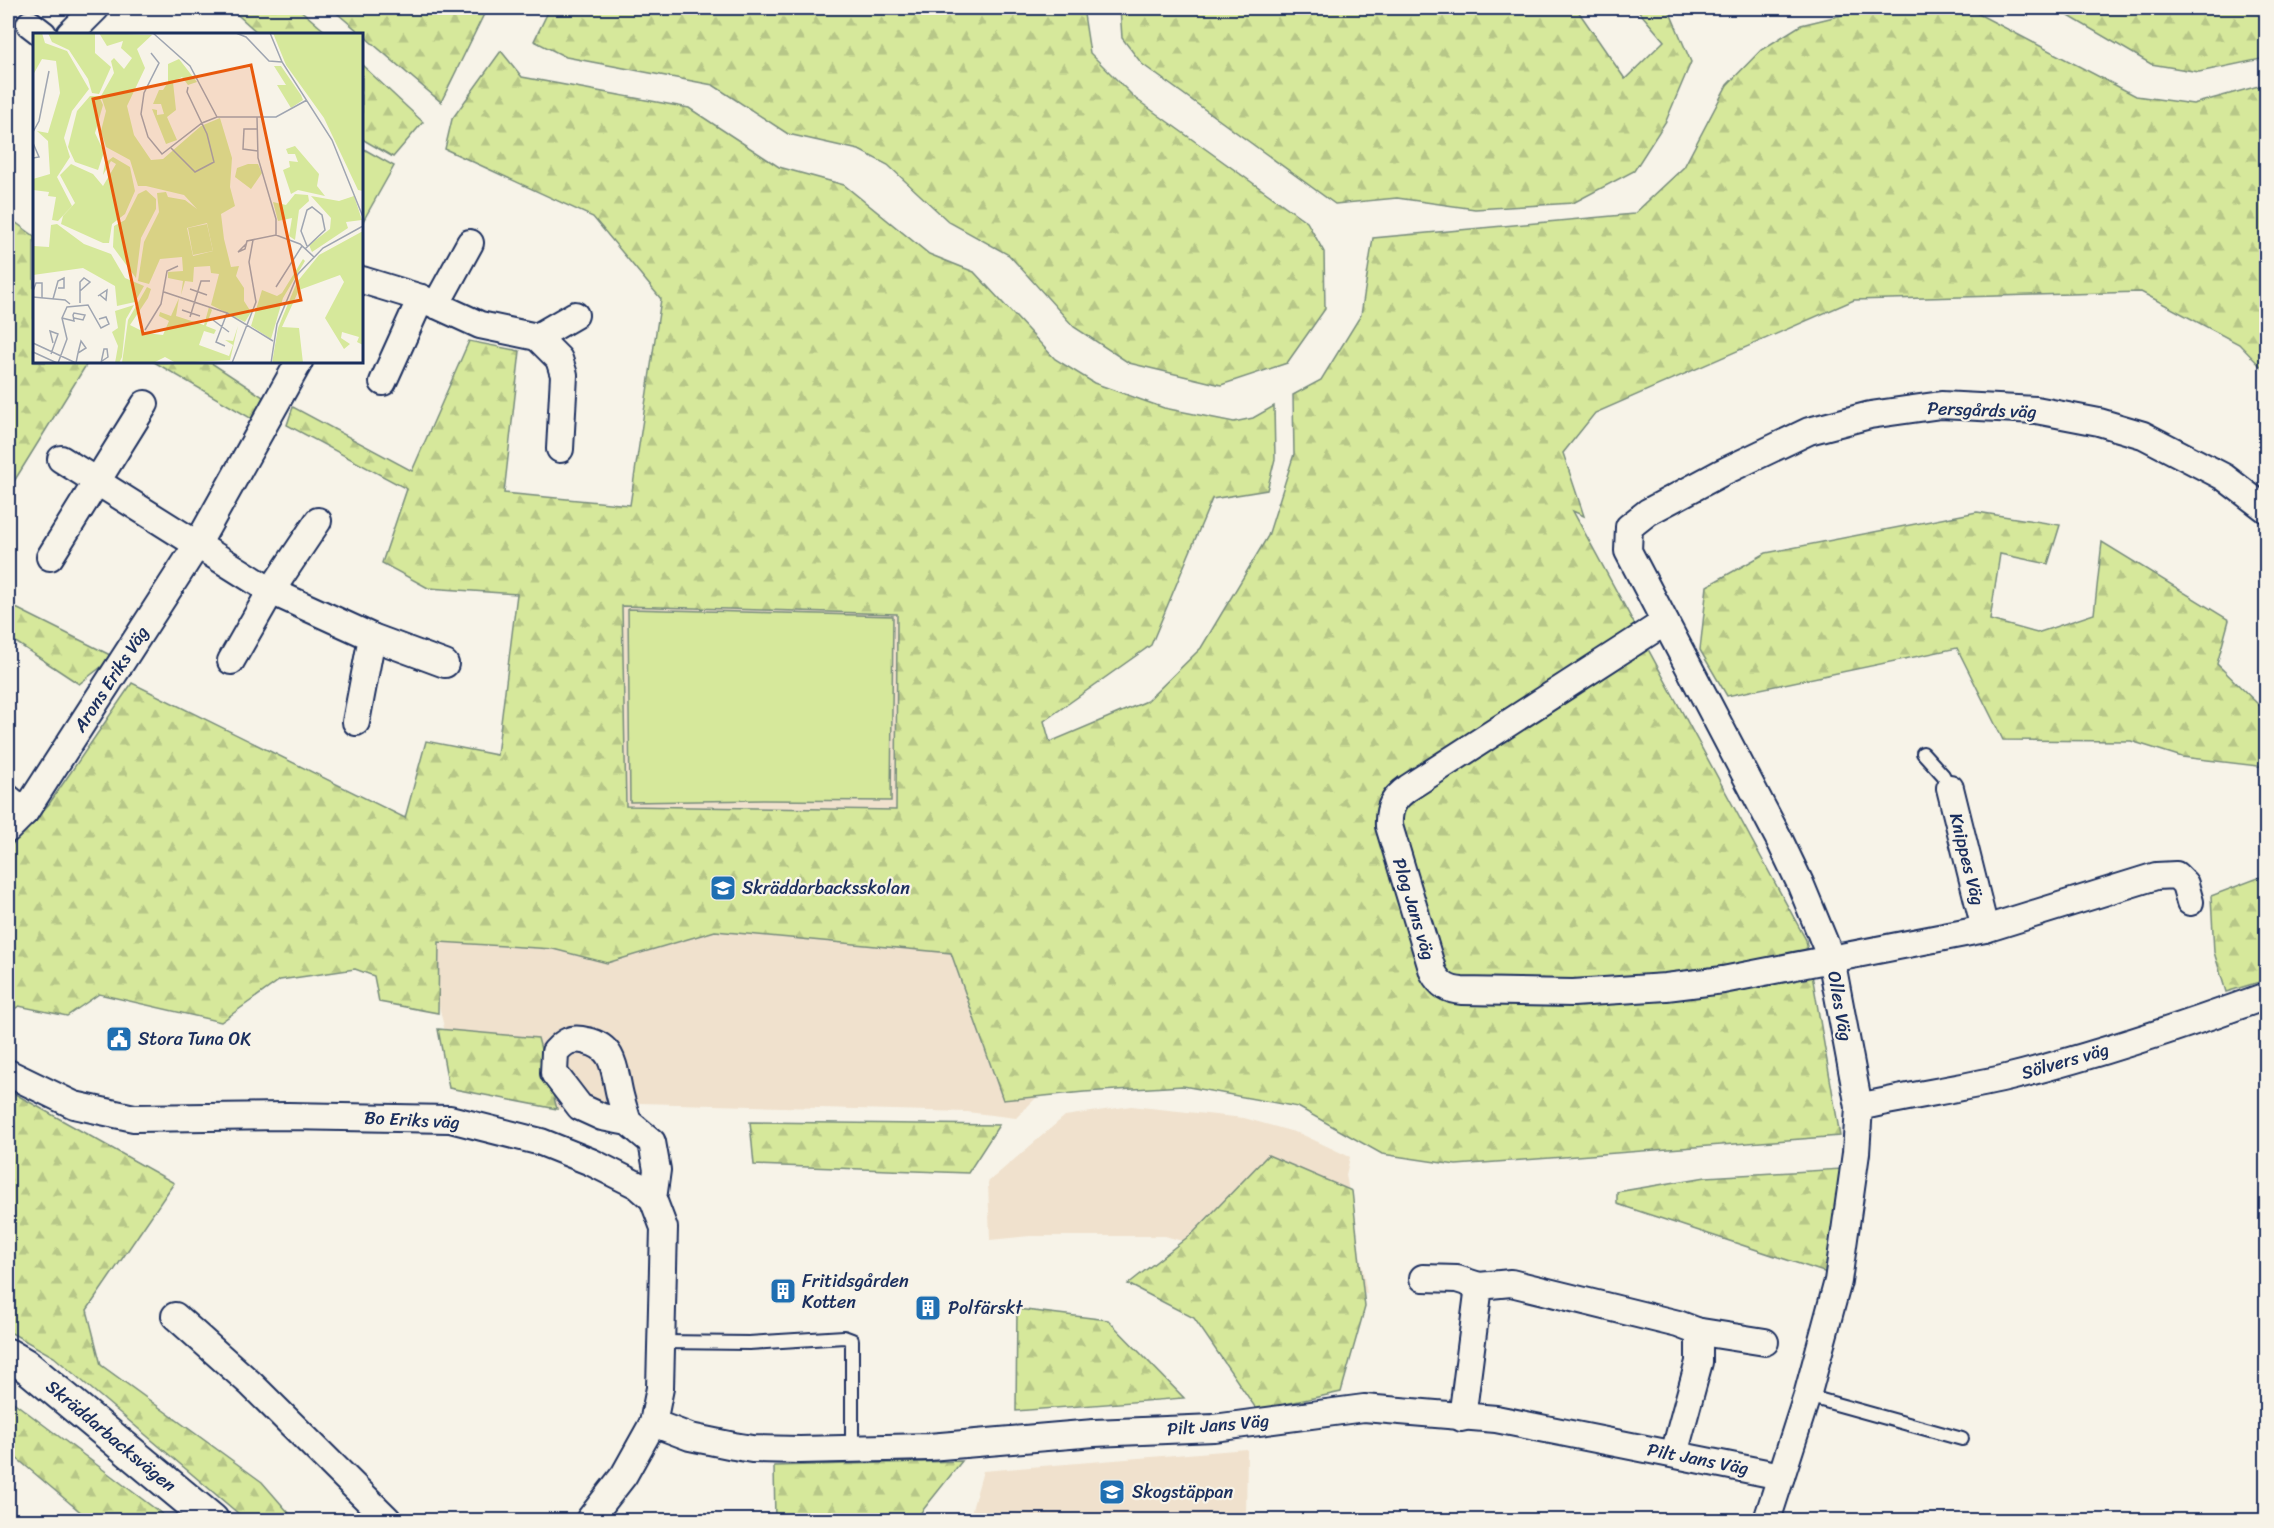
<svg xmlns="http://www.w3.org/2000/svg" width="2274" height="1528" viewBox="0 0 2274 1528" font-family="Sriracha,sans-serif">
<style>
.built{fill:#f0e1cd}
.forest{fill:url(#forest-firs);stroke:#788c7c;stroke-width:1.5;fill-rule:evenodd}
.green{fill:#d6e89b;stroke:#788c7c;stroke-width:1.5}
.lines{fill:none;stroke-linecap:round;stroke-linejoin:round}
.service-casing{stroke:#1b2f5e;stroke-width:16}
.minor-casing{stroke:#1b2f5e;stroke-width:30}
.tertiary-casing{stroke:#1b2f5e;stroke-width:36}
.service{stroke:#f7f3e8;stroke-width:12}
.minor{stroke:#f7f3e8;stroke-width:26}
.tertiary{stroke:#f7f3e8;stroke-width:32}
.labels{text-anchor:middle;stroke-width:4.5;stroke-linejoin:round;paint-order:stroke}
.street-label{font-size:18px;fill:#1b2f5e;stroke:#f7f3e8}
.poi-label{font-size:18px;fill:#1b2f5e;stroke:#f7f3e8;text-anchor:start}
.inset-road{fill:none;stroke:#9fa5b1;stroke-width:1.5}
.view{fill:#e8590c;fill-opacity:0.15;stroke:#e8590c;stroke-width:3}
.inset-edge{fill:none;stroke:#1b2f5e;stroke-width:3}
</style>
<defs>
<pattern id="forest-firs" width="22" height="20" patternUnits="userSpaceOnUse" patternTransform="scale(1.5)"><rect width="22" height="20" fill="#d6e89b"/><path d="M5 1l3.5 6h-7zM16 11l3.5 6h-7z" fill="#b7c788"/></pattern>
</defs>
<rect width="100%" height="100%" fill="#f7f3e8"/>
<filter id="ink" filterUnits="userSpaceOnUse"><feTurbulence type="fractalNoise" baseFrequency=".0167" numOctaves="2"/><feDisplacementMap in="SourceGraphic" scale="12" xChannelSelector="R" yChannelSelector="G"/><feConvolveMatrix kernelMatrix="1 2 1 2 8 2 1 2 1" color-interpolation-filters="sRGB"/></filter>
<g filter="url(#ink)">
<g class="built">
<polygon points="622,606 897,614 1042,1092 1016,1118 967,1112 639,1103 557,1109 448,1044 425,947"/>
<polygon points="1131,1106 1244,1118 1301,1134 1350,1157 1346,1175 1367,1294 1165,1236 1030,1236 990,1240 988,1182 1065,1116"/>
<polygon points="1247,1449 1246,1520 972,1520 971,1513 983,1471"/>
</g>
<g class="forest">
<polygon points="230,8 298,8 328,34 259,34"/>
<polygon points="331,8 487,8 441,102"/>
<polygon points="550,8 1083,8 1090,53 1136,99 1307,222 1324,252 1325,309 1287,363 1221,385 1129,363 1074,327 1009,255 949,222 888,165 859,150 788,134 713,85 566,57 534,41"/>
<polygon points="1120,8 1576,8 1625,79 1664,41 1636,8 1668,8 1691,62 1666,121 1634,171 1573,203 1475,209 1397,198 1335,204 1142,64 1122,38"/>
<path d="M 1871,8 L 1967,8 L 2136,96 L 2193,104 L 2266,84 L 2266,372 L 2239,344 L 2141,292 L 1854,300 L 1595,413 L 1563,453 L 1584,516 L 1573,511 L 1806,940 L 1840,1136 L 1456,1165 L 1382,1154 L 1298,1107 L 1183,1086 L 1084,1092 L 1003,1100 L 951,953 L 715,931 L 607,963 L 553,949 L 439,942 L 438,1013 L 379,1002 L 374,976 L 355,969 L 280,980 L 221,1022 L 99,994 L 67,1016 L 19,1006 L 8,1013 L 8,849 L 49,804 L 132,683 L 405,818 L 426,741 L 497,755 L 517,594 L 428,588 L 382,563 L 407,489 L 287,425 L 293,407 L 412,471 L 469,341 L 520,351 L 504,493 L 630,505 L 661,299 L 593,217 L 445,149 L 452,119 L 501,51 L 522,77 L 689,108 L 779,167 L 844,185 L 929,254 L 974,272 L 1055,359 L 1094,383 L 1164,408 L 1234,422 L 1253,418 L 1274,406 L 1275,459 L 1267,490 L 1212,499 L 1151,645 L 1044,721 L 1050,742 L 1147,701 L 1201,648 L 1268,536 L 1294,454 L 1293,395 L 1321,380 L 1361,315 L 1373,238 L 1634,214 L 1684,167 L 1727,85 L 1761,50 L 1801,25 ZM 622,606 L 897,614 L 896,810 L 626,806 Z"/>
<polygon points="2055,8 2266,8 2266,58 2199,72 2151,64"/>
<polygon points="362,65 423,122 393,157 362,139"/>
<polygon points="8,217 34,236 34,362 88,362 8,491"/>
<polygon points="154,362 210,362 263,397 252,419"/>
<polygon points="1977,512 2060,525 2048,564 2000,554 1990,620 2037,633 2094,614 2102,542 2229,620 2217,664 2266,712 2266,767 2182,757 2131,741 2003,740 1957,648 1727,696 1700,650 1707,586 1766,553"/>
<polygon points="8,604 114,657 79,684 8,637"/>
<polygon points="2266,875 2266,980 2226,992 2214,952 2211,896"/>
<polygon points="438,1029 538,1038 557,1109 449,1088"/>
<polygon points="8,1090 174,1183 87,1310 101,1365 262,1482 295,1520 246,1520 54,1357 8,1331"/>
<polygon points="750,1122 999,1125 968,1173 754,1165"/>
<polygon points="1268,1155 1352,1191 1365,1307 1341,1392 1257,1410 1194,1318 1128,1284 1194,1232"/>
<polygon points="1842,1169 1827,1273 1617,1204 1617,1192 1706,1177"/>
<polygon points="1017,1309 1108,1320 1184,1398 1016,1411"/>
<polygon points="8,1398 170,1520 90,1520 8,1451"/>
<polygon points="962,1461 915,1520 775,1520 774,1466"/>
</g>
<g class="green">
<polygon points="362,148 394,166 362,223"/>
<polygon points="628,609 893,616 891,801 763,800 630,802"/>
</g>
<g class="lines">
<g class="service-casing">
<g id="service">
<polyline points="1923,753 1943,775 1950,788"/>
<polyline points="662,1342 749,1343 844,1337 852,1340 852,1449"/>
<polyline points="1807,1396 1962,1439"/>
</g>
</g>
<g class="minor-casing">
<g id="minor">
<polyline points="30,24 43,34"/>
<polyline points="70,34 96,8"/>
<polyline points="362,280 421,298 480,325 537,337 559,359 564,375 560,449"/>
<polyline points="436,305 470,243"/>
<polyline points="537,337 575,315"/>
<polyline points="383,382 421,298"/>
<polyline points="61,459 271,591 372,637 356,722"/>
<polyline points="50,557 145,404"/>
<path d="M 1665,622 L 1408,788 C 1394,798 1388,807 1389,826 L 1433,972 C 1440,985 1448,990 1462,991 L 1573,993 L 1666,987 L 1723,980 L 1985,929 L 2156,876 L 2176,875 L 2185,884 L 2190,902"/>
<polyline points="372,637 445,664"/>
<polyline points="231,661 271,591 318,521"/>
<polyline points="1950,788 1985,929"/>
<polyline points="8,798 25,812"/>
<polyline points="8,829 25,812 197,545 299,362"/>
<polyline points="8,1073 74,1105 134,1118 288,1116 450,1119 541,1142 591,1162 637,1185 653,1199 664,1228 660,1388 653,1423 624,1475 589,1520"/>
<path d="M 1859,1107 C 1907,1096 1958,1089 2006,1078 C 2095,1056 2181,1027 2266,996"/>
<path d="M 628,1122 C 625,1112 621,1101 619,1091 C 614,1068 614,1047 587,1041 C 571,1037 565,1041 555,1052 L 554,1073 L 580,1107 L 602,1117 L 628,1122 L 652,1142 L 657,1170 L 653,1199"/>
<polyline points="1423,1278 1457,1279 1479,1286"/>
<polyline points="175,1316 251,1384 388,1520"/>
<polyline points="1695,1331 1765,1342"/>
<polyline points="1462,1418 1479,1286 1511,1283 1678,1324 1699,1332 1699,1362 1674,1454"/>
<polyline points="653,1423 690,1437 734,1446 752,1449 800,1450 929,1447 1094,1433 1214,1428 1364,1408 1496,1419 1781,1476"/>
<polyline points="1767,1520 1807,1396 1838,1281 1856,1153 1859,1107 1831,958 1800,883 1779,839 1628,551 1629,527 1648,512 1721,473 1809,431 1870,415 1941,405 2036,410 2099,422 2143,435 2224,477 2266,509"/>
</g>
</g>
<g class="tertiary-casing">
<polyline id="tertiary" points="8,1355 25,1365 212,1520"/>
</g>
<use href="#service" class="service"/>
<use href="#minor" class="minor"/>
<use href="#tertiary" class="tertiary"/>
</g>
</g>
<defs>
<g id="school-square" transform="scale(1.35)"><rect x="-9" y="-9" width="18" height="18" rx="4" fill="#1f6fb2" stroke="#f7f3e8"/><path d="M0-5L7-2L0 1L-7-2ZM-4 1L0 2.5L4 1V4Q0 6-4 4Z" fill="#fff"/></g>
<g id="civic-square" transform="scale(1.35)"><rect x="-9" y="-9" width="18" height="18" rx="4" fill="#1f6fb2" stroke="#f7f3e8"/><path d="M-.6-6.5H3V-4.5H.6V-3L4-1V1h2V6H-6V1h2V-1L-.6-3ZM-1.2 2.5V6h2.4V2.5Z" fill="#fff"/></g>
<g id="building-square" transform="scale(1.35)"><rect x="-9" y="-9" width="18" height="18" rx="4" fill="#1f6fb2" stroke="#f7f3e8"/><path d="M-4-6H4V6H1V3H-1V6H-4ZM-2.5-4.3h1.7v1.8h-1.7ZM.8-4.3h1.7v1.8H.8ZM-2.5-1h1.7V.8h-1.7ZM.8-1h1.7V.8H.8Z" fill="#fff"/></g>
</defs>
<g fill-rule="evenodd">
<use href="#school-square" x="723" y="888"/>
<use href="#civic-square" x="119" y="1039"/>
<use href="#building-square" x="783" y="1291"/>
<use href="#building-square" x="928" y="1308"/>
<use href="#school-square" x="1112" y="1492"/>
</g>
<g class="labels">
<g class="street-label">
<text transform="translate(1982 410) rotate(2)" y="6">Persgårds väg</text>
<text transform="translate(111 679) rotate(-57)" y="6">Arons Eriks Väg</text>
<text transform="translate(1967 859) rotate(76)" y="6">Knippes Väg</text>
<text transform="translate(1414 909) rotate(73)" y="6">Plog Jans väg</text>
<text transform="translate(1840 1006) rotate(80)" y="6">Olles Väg</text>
<text transform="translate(2065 1061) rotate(-16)" y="6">Sölvers väg</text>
<text transform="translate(412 1120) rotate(3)" y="6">Bo Eriks väg</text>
<text transform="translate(1218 1425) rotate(-5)" y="6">Pilt Jans Väg</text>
<text transform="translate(111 1436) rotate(40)" y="6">Skräddarbacksvägen</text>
<text transform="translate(1698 1459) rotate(11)" y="6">Pilt Jans Väg</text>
</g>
<g class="poi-label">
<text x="742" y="894">Skräddarbacksskolan</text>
<text x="138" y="1045">Stora Tuna OK</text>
<text x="802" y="1287">Fritidsgården<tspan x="802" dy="21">Kotten</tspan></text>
<text x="948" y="1314">Polfärskt</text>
<text x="1132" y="1498">Skogstäppan</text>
</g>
</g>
<g transform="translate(33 33)">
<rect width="330" height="330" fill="#f7f3e8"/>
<path d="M 0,0 L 9,0 L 12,10 L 34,18 L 56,56 L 39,78 L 31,105 L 37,124 L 24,144 L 39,173 L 25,188 L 19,187 L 23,164 L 15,163 L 16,159 L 0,157 L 0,146 L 17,141 L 15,108 L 4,98 L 15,100 L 27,60 L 23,28 L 9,26 L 0,42 ZM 15,0 L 62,0 L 62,20 L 78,34 L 66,61 L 59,60 L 55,46 L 36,17 L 19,9 ZM 66,0 L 119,2 L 104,16 L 112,35 L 94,73 L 101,102 L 118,127 L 130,126 L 168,93 L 187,85 L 199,125 L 197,154 L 202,173 L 188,181 L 191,206 L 198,234 L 206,233 L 203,243 L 211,255 L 211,268 L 218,279 L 212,289 L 178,272 L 186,241 L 178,240 L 177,233 L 161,234 L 160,249 L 152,248 L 148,262 L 150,248 L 135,245 L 135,239 L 150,238 L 149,224 L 127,226 L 116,251 L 105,248 L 111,209 L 126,179 L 124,160 L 133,159 L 135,164 L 152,167 L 164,176 L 151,162 L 113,153 L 105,153 L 97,127 L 73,114 L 68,98 L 73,78 L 68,63 L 81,40 L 78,28 L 81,25 L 91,36 L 99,25 L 88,15 L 90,8 L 74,13 ZM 174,190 L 180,218 L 160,223 L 154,195 ZM 240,0 L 330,0 L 330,158 L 325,157 L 291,85 L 253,32 ZM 146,26 L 164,49 L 155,52 L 149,44 L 140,49 L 143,77 L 134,84 L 144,107 L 133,111 L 119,76 L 124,77 L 124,82 L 131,81 L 128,71 L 120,71 L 126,57 L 130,57 L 135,49 L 135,31 ZM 241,33 L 248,33 L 268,62 L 270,67 L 258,75 L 244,52 L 253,52 ZM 57,63 L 66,63 L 70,72 L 62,100 L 71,119 L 65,137 L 42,129 L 35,114 L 44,78 ZM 262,113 L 286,141 L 284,153 L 292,163 L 265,157 L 258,161 L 250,137 L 257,134 L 256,128 L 265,129 L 262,121 L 255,121 L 253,116 ZM 80,124 L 97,134 L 102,158 L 92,181 L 79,191 L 76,210 L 70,210 L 28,191 L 30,183 L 42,170 L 27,142 L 38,131 L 60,141 L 70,153 L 83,131 L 78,128 L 70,142 L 72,130 ZM 215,131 L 225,131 L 229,140 L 218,156 L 202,144 L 204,135 ZM 113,157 L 123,166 L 123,176 L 108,205 L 103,245 L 80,214 L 81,193 L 92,187 L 105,161 ZM 262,161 L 275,162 L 276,168 L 266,177 L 262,207 L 256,203 L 259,185 L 245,188 L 240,169 L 253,172 ZM 278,163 L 306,168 L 321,163 L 329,187 L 313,189 L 315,195 L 279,219 L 276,212 L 297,196 L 298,185 ZM 24,191 L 51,211 L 78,221 L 92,245 L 111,253 L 102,269 L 84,273 L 82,253 L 50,235 L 0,242 L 0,213 L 16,214 L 18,192 ZM 330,198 L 330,312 L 324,309 L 326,304 L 309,299 L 308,305 L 317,311 L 311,316 L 292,285 L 311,249 L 307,242 L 266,257 L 249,294 L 266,295 L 270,330 L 239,330 L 245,295 L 264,249 L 286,222 ZM 270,226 L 272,228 L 250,265 L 238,306 L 218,293 L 229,257 L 244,263 L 249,260 ZM 114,254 L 118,256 L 115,265 L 97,292 L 113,300 L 130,302 L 136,288 L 126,283 L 127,279 L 138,283 L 146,265 L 143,283 L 171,292 L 176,274 L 179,277 L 173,293 L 183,297 L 181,301 L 171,298 L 166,312 L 196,323 L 200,312 L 192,307 L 200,308 L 205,293 L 197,327 L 143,330 L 132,324 L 120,330 L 89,330 L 95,287 ZM 101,272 L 93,286 L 89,324 L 86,330 L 82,330 L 85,313 L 79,299 L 85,295 L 82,278 Z" fill="#d6e89b" fill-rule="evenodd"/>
<path d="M 174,191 L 180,218 L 160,222 L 155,195 Z" fill="#d6e89b"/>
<path class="inset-road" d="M 120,0 L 157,33 L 184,84M 203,0 L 213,4 L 236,28 L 249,29M 237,0 L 249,29 L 299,107 L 330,184M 118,20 L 126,30 L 111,60 L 108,81 L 115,104 L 129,121 L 169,90 L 184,84 L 243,84 L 274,67M 224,84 L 225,125 L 243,186 L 243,202M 224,96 L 211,96 L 210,116 L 225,118M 0,99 L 6,88 L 16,38M 0,110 L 6,124 L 0,125M 138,115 L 162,139 L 181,129 L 174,101 L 154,59 L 155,54M 213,211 L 205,219 L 212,216 L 214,208 L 243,202 L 267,211 L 281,224M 272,216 L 292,197 L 289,182 L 279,174 L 274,177 L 268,198 L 274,213M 243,254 L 269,213M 157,256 L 174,262M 0,258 L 3,250 L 9,250 L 9,265M 47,258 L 57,249 L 51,245 L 47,249 L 47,270M 131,259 L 194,280 L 240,308M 65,263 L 74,257 L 73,267 L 67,262M 0,264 L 32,267 L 37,271M 20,266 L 25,248 L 31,245 L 31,255 L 25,255M 149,277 L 167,283M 157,284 L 168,248 L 177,248M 29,285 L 41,288 L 40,282 L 41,280 L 52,282 L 50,287 L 41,285M 180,287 L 196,299M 112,297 L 128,271 L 134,238 L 145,233M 0,310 L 43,330M 192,313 L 183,309 L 194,280M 0,319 L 24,330M 18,321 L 25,301 L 17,298 L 20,310M 25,330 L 34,306 L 29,285 L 34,274 L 55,272 L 68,295 L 76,291 L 73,284 L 66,286M 43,330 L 45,320 L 53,315 L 48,308 L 45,320M 68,330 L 71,316 L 74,316 L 75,324 L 69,328M 199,330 L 223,269 L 216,229 L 220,207M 238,330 L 244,291 L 265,241 L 290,215 L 330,193"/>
<path class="view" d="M 218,32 L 268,267 L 110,301 L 60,66 Z"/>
<rect width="330" height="330" class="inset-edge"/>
</g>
<rect width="2274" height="1528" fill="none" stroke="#f7f3e8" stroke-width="30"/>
<rect x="15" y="15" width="2244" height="1498" fill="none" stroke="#1b2f5e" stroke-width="2" filter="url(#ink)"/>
</svg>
